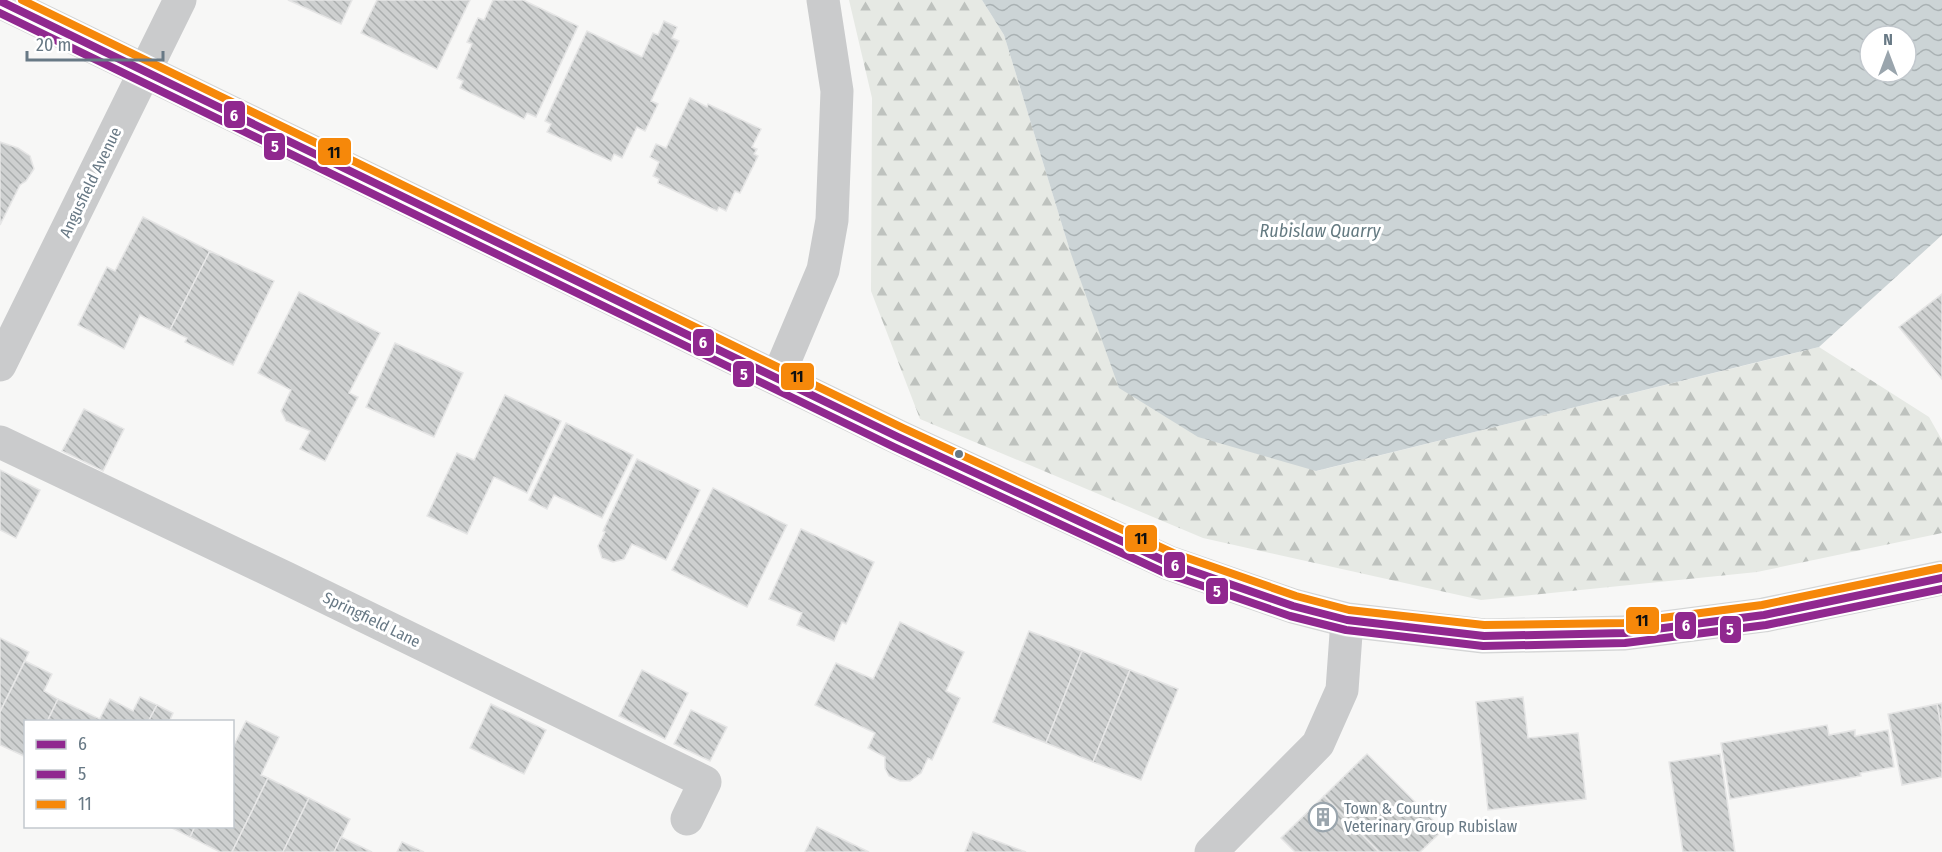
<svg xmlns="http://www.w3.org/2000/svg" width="1942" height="852" viewBox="0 0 1942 852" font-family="'Fira Sans Condensed',sans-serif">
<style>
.forest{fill:url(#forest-firs)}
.water{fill:url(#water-waves);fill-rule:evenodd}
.building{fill:url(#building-back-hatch);stroke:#e6e6e6;stroke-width:1.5}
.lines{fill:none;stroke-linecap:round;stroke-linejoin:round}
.major-casing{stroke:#d3d4d4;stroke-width:35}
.minor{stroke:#cacbcc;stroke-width:33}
.major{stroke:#dedfe0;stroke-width:33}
.bus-1-casing{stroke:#fff;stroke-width:12}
.bus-2-casing{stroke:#fff;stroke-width:12}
.bus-3-casing{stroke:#fff;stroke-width:12}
.bus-1{stroke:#90288f;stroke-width:8}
.bus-2{stroke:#90288f;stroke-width:8}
.bus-3{stroke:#f6880a;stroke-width:8}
.bus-dot{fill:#687985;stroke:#fff;stroke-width:2}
.labels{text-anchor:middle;stroke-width:6;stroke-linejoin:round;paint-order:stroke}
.street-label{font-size:16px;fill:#687985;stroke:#fff}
.poi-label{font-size:16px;fill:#687985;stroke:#fff;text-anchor:start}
.water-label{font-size:18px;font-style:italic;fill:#647a81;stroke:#fff}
.line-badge{stroke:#fff;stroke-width:2}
.badge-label{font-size:16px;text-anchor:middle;font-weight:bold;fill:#fff}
.pale-badge-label{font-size:16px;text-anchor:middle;font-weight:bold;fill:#111}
</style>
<defs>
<pattern id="forest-firs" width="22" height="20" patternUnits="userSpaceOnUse" patternTransform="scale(1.5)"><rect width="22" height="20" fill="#e6e9e4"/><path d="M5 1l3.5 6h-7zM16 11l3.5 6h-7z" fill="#bec2be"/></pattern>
<pattern id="water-waves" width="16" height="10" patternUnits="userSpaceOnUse" patternTransform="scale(1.5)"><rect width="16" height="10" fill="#ccd4d6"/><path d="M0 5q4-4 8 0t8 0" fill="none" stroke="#a9b1b3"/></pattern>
<pattern id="building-back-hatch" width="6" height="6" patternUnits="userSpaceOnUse" patternTransform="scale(1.5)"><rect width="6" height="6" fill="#ced0d0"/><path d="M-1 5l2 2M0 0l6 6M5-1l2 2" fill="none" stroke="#abaeae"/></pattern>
</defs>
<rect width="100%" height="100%" fill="#f7f7f6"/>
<polygon class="forest" points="849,0 982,0 1004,35 1070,251 1317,471 1819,347 1929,417 1942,440 1942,533 1757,572 1481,600 1203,538 920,419 871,291 872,98"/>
<path class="water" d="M 982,0 L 1942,0 L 1942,235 L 1819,347 L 1316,471 L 1198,437 L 1119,388 L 1070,251 L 1004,35 ZM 1870,36 L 1906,36 L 1906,72 L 1870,72 Z"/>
<g class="building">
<polygon points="288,0 352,0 341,24"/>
<polygon points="377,0 470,0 437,69 361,33"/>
<polygon points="493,0 523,0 578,26 536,117 527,113 524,119 460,88 463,81 457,78 472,44 467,42 478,18 484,20"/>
<polygon points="664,21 677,27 672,38 679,41 651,101 658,104 645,131 637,127 622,158 614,154 611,161 547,132 551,124 545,121 587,31 642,57 653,33 658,35"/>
<polygon points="690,98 707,107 708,104 761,129 752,147 757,149 754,154 758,156 740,193 735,191 726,211 719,207 717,211 658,183 659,179 653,176 659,162 650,157 656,144 666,148"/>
<polygon points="0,142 18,148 30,156 34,169 26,181 20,185 0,225"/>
<polygon points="143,217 210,251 170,330 140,315 124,349 78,325 107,267 115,271"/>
<polygon points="210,251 274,281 233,365 185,342 187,338 170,330"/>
<polygon points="299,292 380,333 349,393 358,397 325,461 300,449 310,431 286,421 281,411 291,390 258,373"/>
<polygon points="1942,294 1942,379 1899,327"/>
<polygon points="395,343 463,373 434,437 366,407"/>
<polygon points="505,395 561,421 527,493 494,477 467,534 427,516 457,453 474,460"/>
<polygon points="84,409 124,429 103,471 62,451"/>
<polygon points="566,423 633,455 602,518 554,495 547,509 529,500"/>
<polygon points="637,459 700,490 666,560 632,544 624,559 613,562 602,558 598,546 605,532 603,531"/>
<polygon points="0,470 40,490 16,538 0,530"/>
<polygon points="713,488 787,525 747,607 672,570"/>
<polygon points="801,529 874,562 846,624 842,622 834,641 797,625 802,613 769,599"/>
<polygon points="900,622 964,652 946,691 960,698 932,760 928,758 921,773 910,781 900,781 889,776 885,768 885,757 868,748 875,733 815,705 836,663 873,679"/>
<polygon points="1029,631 1082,651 1046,743 993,722"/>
<polygon points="0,638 29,652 0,712"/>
<polygon points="1082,651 1130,670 1093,762 1046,743"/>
<polygon points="25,661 52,674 44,691 58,699 47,722 26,722 26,757 0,745 0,712"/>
<polygon points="642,670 688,693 665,739 619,716"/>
<polygon points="1130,670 1178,689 1141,780 1093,762"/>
<polygon points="140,697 157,705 148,722 98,722 110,699 133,711"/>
<polygon points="1523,697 1528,738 1578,733 1586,799 1488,810 1476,702"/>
<polygon points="58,699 100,719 98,722 47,722"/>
<polygon points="1942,703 1942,731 1937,704"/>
<polygon points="491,704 546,730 524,774 470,748"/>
<polygon points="1937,704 1942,731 1942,777 1902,785 1888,714"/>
<polygon points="157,705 173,713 169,722 148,722"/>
<polygon points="691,710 727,727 710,761 674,744"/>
<polygon points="246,721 279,737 261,775 268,778 232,852 220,852 190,837 195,826 232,826 232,749"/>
<polygon points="1827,725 1829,735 1855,730 1855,736 1888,730 1894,767 1860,773 1861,776 1730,799 1721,743"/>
<polygon points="1367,754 1443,830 1420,852 1379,852 1324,796"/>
<polygon points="1720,754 1735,852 1683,852 1669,762"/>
<polygon points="268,778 309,798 283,852 232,852"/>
<polygon points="1324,796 1379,852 1295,852 1281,838"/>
<polygon points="309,798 350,819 334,852 283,852"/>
<polygon points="168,826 195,826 190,837"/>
<polygon points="817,827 869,852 805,852"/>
<polygon points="973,832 1026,852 965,852"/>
<polygon points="341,837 372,852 334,852"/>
<polygon points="402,842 424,852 397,852"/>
</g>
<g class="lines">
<g class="major-casing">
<polyline id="major" points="0,1 898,437 1169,563 1293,606 1347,620 1484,636 1625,633 1764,615 1942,578"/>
</g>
<g class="minor">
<polyline points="0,365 180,0"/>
<polyline points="777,379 823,270 832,220 837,91 823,0"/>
<polyline points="0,442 286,578 705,782 687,819"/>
<polyline points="1211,852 1318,744 1342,690 1347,620"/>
</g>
<use href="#major" class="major"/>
<g class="bus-1-casing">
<polyline id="bus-1" points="0,1 898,437 1169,563 1293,606 1347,620 1484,636 1625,633 1764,615 1942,578"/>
</g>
<g class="bus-2-casing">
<polyline id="bus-2" points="0,13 894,447 1165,573 1290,616 1346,630 1483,646 1625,643 1766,625 1942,589"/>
</g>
<g class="bus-3-casing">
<polyline id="bus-3" points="22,0 903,428 1173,553 1296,596 1349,610 1484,625 1624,623 1762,605 1940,568"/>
</g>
<use href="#bus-1" class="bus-1"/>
<use href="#bus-2" class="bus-2"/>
<use href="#bus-3" class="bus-3"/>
</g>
<defs>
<g id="building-ring" transform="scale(1.5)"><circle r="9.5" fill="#fff" stroke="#9aa5ad" stroke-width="1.5"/><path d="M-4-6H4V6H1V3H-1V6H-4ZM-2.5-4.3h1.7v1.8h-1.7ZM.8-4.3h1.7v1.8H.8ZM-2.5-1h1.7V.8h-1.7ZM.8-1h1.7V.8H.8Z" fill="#9aa5ad"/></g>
</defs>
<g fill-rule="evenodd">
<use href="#building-ring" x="1323" y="817"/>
</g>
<circle class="bus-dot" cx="959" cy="454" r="5"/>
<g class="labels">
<g class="street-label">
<text transform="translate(90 182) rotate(-64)" y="6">Angusfield Avenue</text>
<text transform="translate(372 619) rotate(26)" y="6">Springfield Lane</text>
</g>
<g class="poi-label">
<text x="1344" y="814">Town &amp; Country<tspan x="1344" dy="18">Veterinary Group Rubislaw</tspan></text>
</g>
<g class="water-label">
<text x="1320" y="237">Rubislaw Quarry</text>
</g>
</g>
<g class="line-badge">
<rect x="223" y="100" width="23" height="29" rx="6" fill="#90288f"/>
<rect x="263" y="132" width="23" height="29" rx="6" fill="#90288f"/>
<rect x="317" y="137" width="35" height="29" rx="6" fill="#f6880a"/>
<rect x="692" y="328" width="23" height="29" rx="6" fill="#90288f"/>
<rect x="732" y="360" width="23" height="28" rx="6" fill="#90288f"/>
<rect x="780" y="362" width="35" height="29" rx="6" fill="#f6880a"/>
<rect x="1124" y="524" width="34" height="29" rx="6" fill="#f6880a"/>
<rect x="1163" y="551" width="23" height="28" rx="6" fill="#90288f"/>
<rect x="1205" y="577" width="24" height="28" rx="6" fill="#90288f"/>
<rect x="1625" y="606" width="35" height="29" rx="6" fill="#f6880a"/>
<rect x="1674" y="611" width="23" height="29" rx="6" fill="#90288f"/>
<rect x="1719" y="615" width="23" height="29" rx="6" fill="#90288f"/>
</g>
<g class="badge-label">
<text x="234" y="121">6</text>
<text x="275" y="152">5</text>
<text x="703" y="348">6</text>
<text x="744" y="380">5</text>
<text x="1175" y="571">6</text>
<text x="1217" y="597">5</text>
<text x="1686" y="631">6</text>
<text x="1730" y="635">5</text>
</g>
<g class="pale-badge-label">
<text x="334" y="158">11</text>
<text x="797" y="382">11</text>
<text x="1141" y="544">11</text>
<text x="1642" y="626">11</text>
</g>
<rect x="24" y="720" width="210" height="108" fill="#ffffff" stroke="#c3c9ce" stroke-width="1.5"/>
<rect x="36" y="740" width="30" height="9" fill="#90288f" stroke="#c3c9ce" stroke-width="1.5"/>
<text x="78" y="750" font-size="18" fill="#687985">6</text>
<rect x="36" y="770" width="30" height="9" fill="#90288f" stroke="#c3c9ce" stroke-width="1.5"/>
<text x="78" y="780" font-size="18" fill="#687985">5</text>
<rect x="36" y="800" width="30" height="9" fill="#f6880a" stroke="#c3c9ce" stroke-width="1.5"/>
<text x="78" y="810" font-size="18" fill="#687985">11</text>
<g transform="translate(1888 54)"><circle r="28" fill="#ffffff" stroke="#c3c9ce" stroke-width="1.5"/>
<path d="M0-4.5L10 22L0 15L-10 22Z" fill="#9aa5ad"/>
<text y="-9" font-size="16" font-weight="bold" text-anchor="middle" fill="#687985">N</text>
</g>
<path d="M27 51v9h136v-9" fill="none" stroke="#687985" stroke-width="3"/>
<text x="36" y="51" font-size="18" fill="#687985" stroke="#ffffff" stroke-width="4.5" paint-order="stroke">20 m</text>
</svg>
